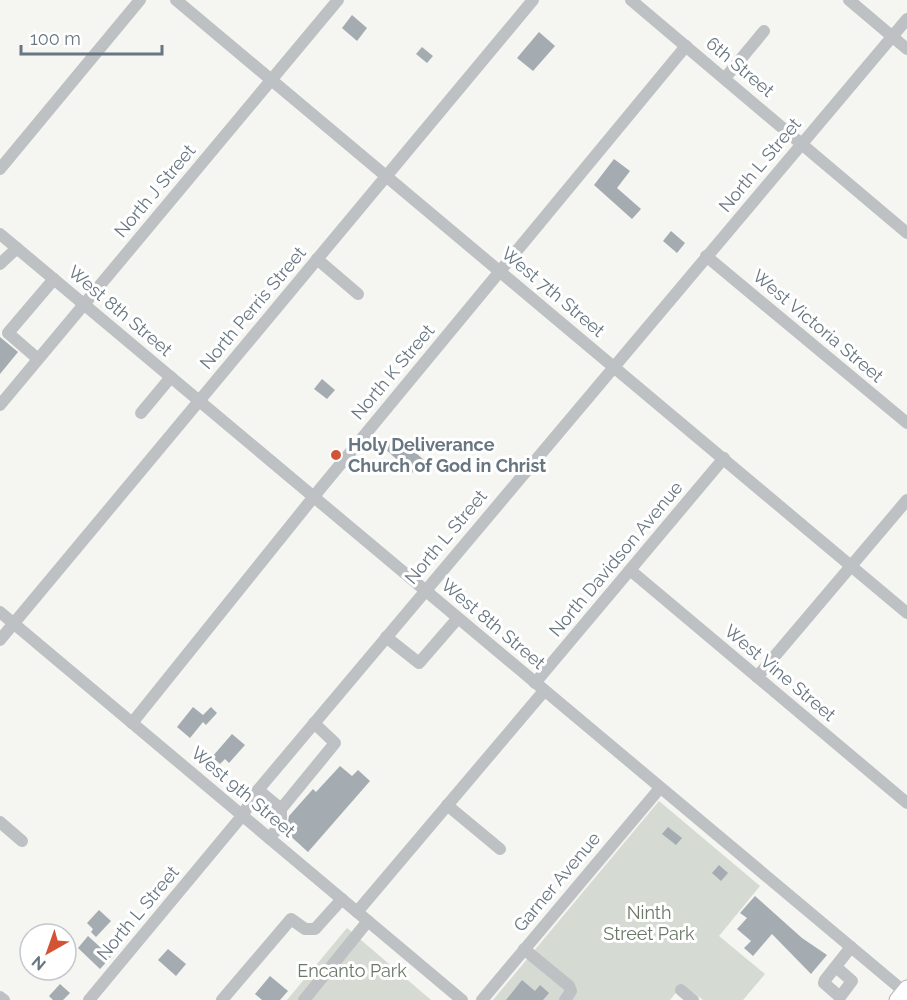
<svg xmlns="http://www.w3.org/2000/svg" width="907" height="1000" viewBox="0 0 907 1000" font-family="Raleway,sans-serif">
<style>
.green{fill:#d5dad2}
.building{fill:#a5acb1}
.lines{fill:none;stroke-linecap:round;stroke-linejoin:round}
.major-casing{stroke:#b0b5b8;stroke-width:17}
.minor{stroke:#bdc1c4;stroke-width:12}
.major{stroke:#fff;stroke-width:15}
.poi-dot{fill:#d35435;stroke:#fff;stroke-width:2}
.labels{text-anchor:middle;stroke-width:6;stroke-linejoin:round;paint-order:stroke}
.street-label{font-size:18px;fill:#677681;stroke:#fff}
.poi-label{font-size:18px;font-weight:bold;fill:#677681;stroke:#fff;text-anchor:start}
.park-label{font-size:18px;fill:#6a7965;stroke:#fff}
</style>
<rect width="100%" height="100%" fill="#f5f5f2"/>
<g class="green">
<polygon points="659,801 760,886 719,936 765,974 743,1000 703,1000 683,984 670,1000 493,1000"/>
<polygon points="347,928 431,1000 287,1000"/>
</g>
<g class="building">
<polygon points="352,15 367,28 357,41 342,28"/>
<polygon points="539,32 555,46 533,71 517,58"/>
<polygon points="422,47 433,56 427,63 416,54"/>
<polygon points="614,159 630,171 617,188 641,209 632,219 594,185"/>
<polygon points="671,231 685,243 677,253 663,241"/>
<polygon points="0,337 18,352 0,374"/>
<polygon points="322,379 335,390 327,399 314,389"/>
<polygon points="395,435 424,460 412,473 384,448"/>
<polygon points="193,707 203,715 211,707 217,713 206,725 203,722 190,738 177,727"/>
<polygon points="232,734 245,745 229,763 225,759 220,764 212,757"/>
<polygon points="340,766 352,776 358,770 370,781 308,852 286,832 289,816 313,789 316,792"/>
<polygon points="668,827 682,838 676,845 662,834"/>
<polygon points="719,865 728,873 721,881 712,873"/>
<polygon points="755,896 802,938 827,955 811,974 772,934 753,956 744,948 751,941 737,929 747,918 740,913"/>
<polygon points="99,910 111,921 96,937 91,932 93,929 87,923"/>
<polygon points="88,936 111,957 100,969 78,948"/>
<polygon points="168,949 186,964 176,976 158,960"/>
<polygon points="270,976 288,991 280,1000 262,1000 255,994"/>
<polygon points="522,980 535,991 540,985 549,993 543,1000 506,1000"/>
<polygon points="60,984 70,993 63,1000 53,1000 49,996"/>
</g>
<g class="lines">
<g class="major-casing">
<polyline id="major" points="897,1000 907,988"/>
</g>
<g class="minor">
<polyline points="176,0 907,613"/>
<polyline points="631,0 907,233"/>
<polyline points="849,0 907,49"/>
<polyline points="725,78 764,31"/>
<polyline points="0,169 140,0"/>
<polyline points="0,234 907,994"/>
<polyline points="706,256 907,423"/>
<polyline points="317,259 358,294"/>
<polyline points="0,264 17,248"/>
<polyline points="38,359 8,333 54,279"/>
<polyline points="0,405 338,0"/>
<polyline points="141,413 171,377"/>
<polyline points="630,570 907,803"/>
<polyline points="0,612 462,1000"/>
<polyline points="386,637 419,663 458,618"/>
<polyline points="0,640 533,0"/>
<polyline points="757,677 907,500"/>
<polyline points="535,683 724,458"/>
<polyline points="132,723 320,489 686,46"/>
<polyline points="258,790 281,809"/>
<polyline points="447,805 500,849"/>
<polyline points="0,822 22,841"/>
<polyline points="269,838 281,825 281,809 335,743 314,723"/>
<polyline points="357,912 544,691"/>
<polyline points="524,949 569,986 571,991 565,1000"/>
<polyline points="836,967 852,981 840,997 824,983 825,980 851,947"/>
<polyline points="681,990 693,1000"/>
<polyline points="0,997 4,1000"/>
<polyline points="89,1000 242,816 258,790 907,19"/>
<polyline points="222,1000 291,919 305,929 315,929 342,899"/>
<polyline points="304,1000 368,921"/>
<polyline points="482,1000 660,788"/>
</g>
<use href="#major" class="major"/>
</g>
<circle class="poi-dot" cx="336" cy="455" r="6"/>
<g class="labels">
<g class="street-label">
<text transform="translate(740 67) rotate(40)" y="6">6th Street</text>
<text transform="translate(760 165) rotate(-50)" y="6">North L Street</text>
<text transform="translate(155 191) rotate(-50)" y="6">North J Street</text>
<text transform="translate(553 292) rotate(40)" y="6">West 7th Street</text>
<text transform="translate(253 308) rotate(-50)" y="6">North Perris Street</text>
<text transform="translate(120 311) rotate(40)" y="6">West 8th Street</text>
<text transform="translate(818 326) rotate(40)" y="6">West Victoria Street</text>
<text transform="translate(393 372) rotate(-50)" y="6">North K Street</text>
<text transform="translate(446 537) rotate(-50)" y="6">North L Street</text>
<text transform="translate(616 559) rotate(-50)" y="6">North Davidson Avenue</text>
<text transform="translate(493 624) rotate(40)" y="6">West 8th Street</text>
<text transform="translate(780 673) rotate(40)" y="6">West Vine Street</text>
<text transform="translate(243 792) rotate(40)" y="6">West 9th Street</text>
<text transform="translate(557 882) rotate(-50)" y="6">Garner Avenue</text>
<text transform="translate(138 913) rotate(-50)" y="6">North L Street</text>
</g>
<g class="poi-label">
<text x="348" y="451">Holy Deliverance<tspan x="348" dy="21">Church of God in Christ</tspan></text>
</g>
<g class="park-label">
<text x="649" y="919">Ninth<tspan x="649" dy="21">Street Park</tspan></text>
<text x="352" y="977">Encanto Park</text>
</g>
</g>
<g transform="translate(48 952) rotate(220)"><circle r="28" fill="#ffffff" stroke="#c2c8cd" stroke-width="1.5"/>
<path d="M0-4.5L10 22L0 15L-10 22Z" fill="#d35435"/>
<text y="-9" font-size="16" font-weight="bold" text-anchor="middle" fill="#677681">N</text>
</g>
<path d="M21 45v9h141v-9" fill="none" stroke="#677681" stroke-width="3"/>
<text x="30" y="45" font-size="18" fill="#677681" stroke="#ffffff" stroke-width="4.5" paint-order="stroke">100 m</text>
</svg>
